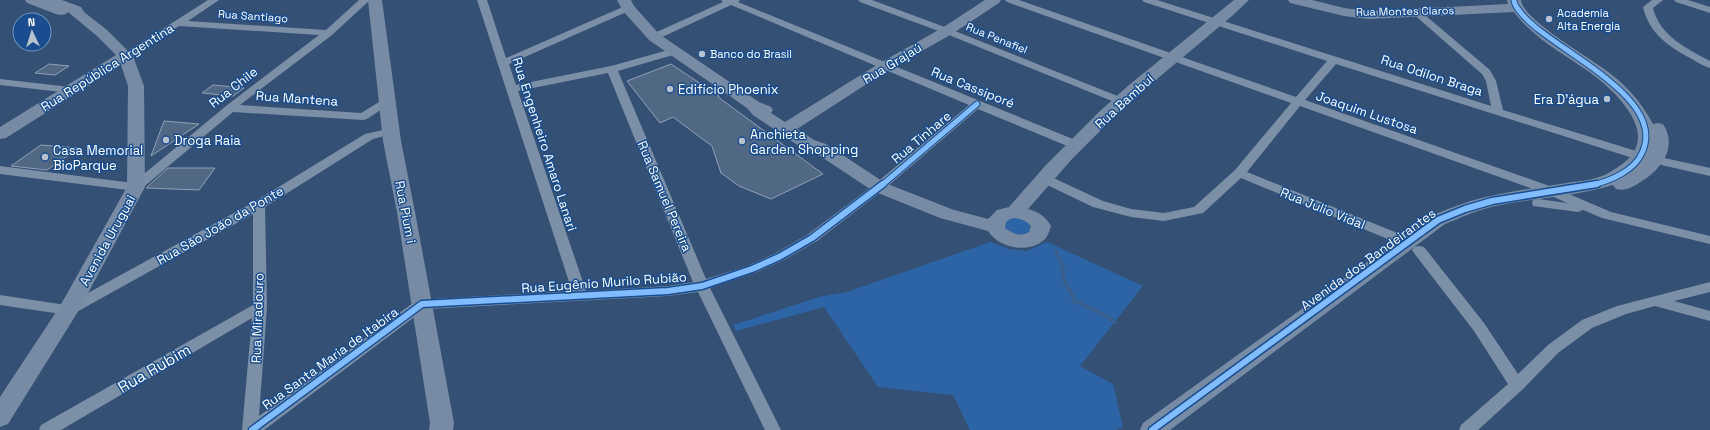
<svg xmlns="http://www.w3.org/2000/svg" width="1710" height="430" viewBox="0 0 1710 430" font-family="'Space Grotesk',sans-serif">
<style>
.green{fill:#2d64a5}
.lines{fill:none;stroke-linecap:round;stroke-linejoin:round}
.stream{stroke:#395f8e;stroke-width:4}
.building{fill:#516884;stroke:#90a1b6}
.street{fill:#7b90a7;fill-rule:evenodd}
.secondary{fill:#778ca4;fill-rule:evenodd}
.cycleway-far1-casing{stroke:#194d8f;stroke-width:7}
.cycleway-casing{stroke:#194d8f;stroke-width:9}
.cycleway-far1{stroke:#80bcff;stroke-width:5}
.cycleway{stroke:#80bcff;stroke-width:6}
.poi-dot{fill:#b8c2ce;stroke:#194d8f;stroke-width:1.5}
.labels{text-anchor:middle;stroke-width:3;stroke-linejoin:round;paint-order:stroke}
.far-street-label{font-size:11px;fill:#fff;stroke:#194d8f}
.far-poi-label{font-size:11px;fill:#fff;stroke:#194d8f;text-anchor:start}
.street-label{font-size:13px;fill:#fff;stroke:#194d8f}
.poi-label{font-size:13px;fill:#fff;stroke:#194d8f;text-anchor:start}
.near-street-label{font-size:16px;fill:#fff;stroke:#194d8f}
</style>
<rect width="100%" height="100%" fill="#345074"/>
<g class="green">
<path d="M 1015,217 C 1022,219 1029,220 1031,227 L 1028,233 L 1020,235 L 1007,232 L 1002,224 L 1007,219 Z"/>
<polygon points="990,242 1009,249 1027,251 1047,242 1143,286 1080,366 1113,384 1123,427 1116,430 970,430 953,395 878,387 824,307 736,331 733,325 819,297 847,292"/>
</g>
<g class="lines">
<polyline class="stream" points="1056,252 1062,263 1064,280 1075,301 1101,313 1115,322"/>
</g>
<g class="building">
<polygon points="49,64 69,66 55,75 35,73"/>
<polygon points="671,64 719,96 718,97 823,174 771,199 739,186 721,173 712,146 673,117 660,123 627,81"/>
<polygon points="213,85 244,88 233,96 202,93"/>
<polygon points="164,121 199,124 151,156"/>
<polygon points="41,145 79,148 47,170 11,166"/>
<polygon points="168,168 215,168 199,190 146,188"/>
</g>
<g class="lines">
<g class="street">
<polygon points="208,0 219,0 188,21 326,30 359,0 370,0 332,35 240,105 361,113 384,99 388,98 394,101 367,119 363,120 233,112 140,190 136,191 0,174 0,166 133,183 226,106 319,35 179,26 129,58 125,59 120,56"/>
<path d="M 477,0 L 487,0 L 506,58 L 625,6 L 631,6 L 633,8 L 631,10 L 509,64 L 516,85 L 611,66 L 672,49 L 680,49 L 681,51 L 680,53 L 618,71 L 706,279 L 747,266 L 774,254 L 807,235 L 875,184 L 969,105 L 731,5 L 658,39 L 654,40 L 649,37 L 650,35 L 723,2 L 721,0 L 740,0 L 738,2 L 1080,142 L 1082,145 L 1080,148 L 1072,148 L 978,109 L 883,190 L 817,241 L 784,260 L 757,272 L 710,288 L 781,430 L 765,430 L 698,292 L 668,296 L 425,309 L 264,430 L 242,430 L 252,318 L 61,430 L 39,430 L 41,425 L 253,305 L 253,214 L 73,314 L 68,315 L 0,305 L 0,295 L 66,305 L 254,202 L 365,134 L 392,128 L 396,129 L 398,131 L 396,133 L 373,139 L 265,207 L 267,307 L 259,416 L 417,300 L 572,291 ZM 608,73 L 693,282 L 668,286 L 586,291 L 518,91 Z"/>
<polygon points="858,0 872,0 950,29 1125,99 1127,101 1125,103 1117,103 944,33 860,2"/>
<polygon points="1005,0 1019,0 1296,97 1327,61 1144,2 1142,0 1157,0 1491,106 1486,81 1482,74 1411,12 1416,9 1419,10 1490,70 1496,81 1503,110 1646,154 1710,168 1710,176 1639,160 1336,64 1305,100 1555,188 1611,212 1710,236 1710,244 1602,218 1583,210 1578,212 1533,206 1532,203 1533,200 1538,199 1567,203 1547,194 1300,106 1247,172 1412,239 1414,242 1412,245 1407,246 1402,245 1241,178 1203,213 1164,221 1131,217 1093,207 1039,181 1037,178 1039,175 1047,175 1103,201 1131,209 1164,213 1194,207 1235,170 1291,103 1007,2"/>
<path d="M 1652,0 L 1663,0 L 1653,8 C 1660,36 1686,48 1710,61 L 1710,68 C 1703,66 1697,62 1690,58 C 1668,46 1649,33 1643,7 Z"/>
<polygon points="1674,0 1688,0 1710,7 1710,13 1676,2"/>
<polygon points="0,79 70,87 75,90 70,93 0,85"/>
<polygon points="1419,246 1424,247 1484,323 1518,374 1548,345 1582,320 1617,306 1710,282 1710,292 1674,301 1710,311 1710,321 1655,306 1626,314 1592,328 1558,353 1523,389 1478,430 1459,430 1461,425 1508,384 1474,331 1414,253 1412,250 1414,247"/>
</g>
<g class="secondary">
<polygon points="25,0 62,0 81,7 84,12 107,30 133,56 144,86 145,187 79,310 8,424 0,427 0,397 60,306 127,187 128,86 121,65 6,138 0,139 0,127 116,55 97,36 68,12 66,14 61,15 56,14 27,3"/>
<polygon points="368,0 382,0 401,141 415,212 454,423 453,430 429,430 430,423 397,212 383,141"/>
<path d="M 617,0 L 631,0 L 634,6 L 659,34 L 759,102 L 771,107 L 773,110 L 771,113 L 785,122 L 880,63 L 942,28 L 985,0 L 1001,0 L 999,3 L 952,34 L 890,69 L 797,129 L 814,140 L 826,144 L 885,183 L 954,210 L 988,219 L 997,210 L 1009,207 L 1046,165 L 1100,111 L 1129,85 L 1234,0 L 1249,0 L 1232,16 L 1126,105 L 1072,159 L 1028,209 C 1039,212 1045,216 1051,226 C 1049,231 1048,237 1044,240 C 1028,254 999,248 988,231 L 940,218 L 873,191 L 814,152 L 802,148 L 753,115 L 747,108 L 649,40 L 623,11 ZM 1015,218 C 1022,219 1027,221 1031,226 L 1029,232 C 1020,237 1013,234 1005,228 L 1006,222 L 1010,219 Z"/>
<path d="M 1288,0 L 1312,0 L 1344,8 L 1368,11 L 1508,4 L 1507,0 L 1521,0 C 1523,21 1595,60 1612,75 C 1629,88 1643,105 1653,124 L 1657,123 L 1663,124 C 1679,148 1659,172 1639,183 C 1631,188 1625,191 1616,189 L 1613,185 C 1574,197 1531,198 1491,207 C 1475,211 1460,218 1445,224 L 1170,430 L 1140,430 L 1143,423 L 1431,216 C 1452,207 1473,199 1495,195 C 1518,190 1543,187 1567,183 C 1577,181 1589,181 1599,177 C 1606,175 1612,171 1618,167 C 1652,145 1637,118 1615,94 C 1585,62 1541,48 1514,12 L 1368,19 L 1344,16 L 1290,3 Z"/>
</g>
<g class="cycleway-far1-casing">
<g id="cycleway-far1">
<path d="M 1514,0 C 1514,5 1518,9 1521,13 C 1549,49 1669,96 1642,153 C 1634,171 1610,181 1592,185"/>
<polyline points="882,185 977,104"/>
</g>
</g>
<g class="cycleway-casing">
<g id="cycleway">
<polyline points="252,430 422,304 668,291 702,286 752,269 779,257 812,238 883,184"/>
<polyline points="1152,430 1438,220 1465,209 1492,201 1597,184"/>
</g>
</g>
<use href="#cycleway-far1" class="cycleway-far1"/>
<use href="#cycleway" class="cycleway"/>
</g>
<g class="poi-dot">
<circle cx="1549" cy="19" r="4"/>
<circle cx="702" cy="54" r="4"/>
<circle cx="670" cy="89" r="4"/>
<circle cx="1607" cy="99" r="4"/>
<circle cx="166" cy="140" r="4"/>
<circle cx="742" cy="141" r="4"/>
<circle cx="45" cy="157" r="4"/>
</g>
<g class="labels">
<g class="far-street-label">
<text transform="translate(1405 11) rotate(-1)" y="4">Rua Montes Claros</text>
<text transform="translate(253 16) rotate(4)" y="4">Rua Santiago</text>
<text transform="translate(997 38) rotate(22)" y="4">Rua Penafiel</text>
</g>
<g class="far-poi-label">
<text x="1557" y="17">Academia<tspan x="1557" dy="13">Alta Energia</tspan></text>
<text x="710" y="58">Banco do Brasil</text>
</g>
<g class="street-label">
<text transform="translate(892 63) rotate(-31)" y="5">Rua Grajaú</text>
<text transform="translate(107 67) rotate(-32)" y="5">Rua República Argentina</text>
<text transform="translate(1432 75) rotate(18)" y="5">Rua Odilon Braga</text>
<text transform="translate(233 87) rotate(-38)" y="5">Rua Chile</text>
<text transform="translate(973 87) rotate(22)" y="5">Rua Cassiporé</text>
<text transform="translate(297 98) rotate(4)" y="5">Rua Mantena</text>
<text transform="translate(1124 101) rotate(-42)" y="5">Rua Bambuí</text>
<text transform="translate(1367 112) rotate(19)" y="5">Joaquim Lustosa</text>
<text transform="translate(921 137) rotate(-40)" y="5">Rua Tinhare</text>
<text transform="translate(545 144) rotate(72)" y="5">Rua Engenheiro Amaro Lanari</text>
<text transform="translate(665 196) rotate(67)" y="5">Rua Samuel Pereira</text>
<text transform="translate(1323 208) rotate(22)" y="5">Rua Julio Vidal</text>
<text transform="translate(406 212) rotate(79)" y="5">Rua Pium i</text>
<text transform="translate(220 225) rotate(-30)" y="5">Rua São João da Ponte</text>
<text transform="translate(107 240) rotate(-61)" y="5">Avenida Uruguai</text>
<text transform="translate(1368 259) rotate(-36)" y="5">Avenida dos Bandeirantes</text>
<text transform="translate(604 282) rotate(-4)" y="5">Rua Eugênio Murilo Rubião</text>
<text transform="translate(257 318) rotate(-88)" y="5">Rua Miradouro</text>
<text transform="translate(330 358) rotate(-36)" y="5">Rua Santa Maria de Itabira</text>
</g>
<g class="poi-label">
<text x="678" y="94">Edifício Phoenix</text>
<text x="1599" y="104" text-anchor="end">Era D'água</text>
<text x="750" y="139">Anchieta<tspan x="750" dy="15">Garden Shopping</tspan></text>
<text x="174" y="145">Droga Raia</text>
<text x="53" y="155">Casa Memorial<tspan x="53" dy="15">BioParque</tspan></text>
</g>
<g class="near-street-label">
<text transform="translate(154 368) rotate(-30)" y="6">Rua Rubim</text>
</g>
</g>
<g transform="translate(32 32) rotate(356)"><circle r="19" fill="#194d8f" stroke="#7594bc"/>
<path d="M0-3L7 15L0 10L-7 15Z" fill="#b8c2ce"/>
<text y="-6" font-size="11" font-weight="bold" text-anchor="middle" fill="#ffffff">N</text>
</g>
</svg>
